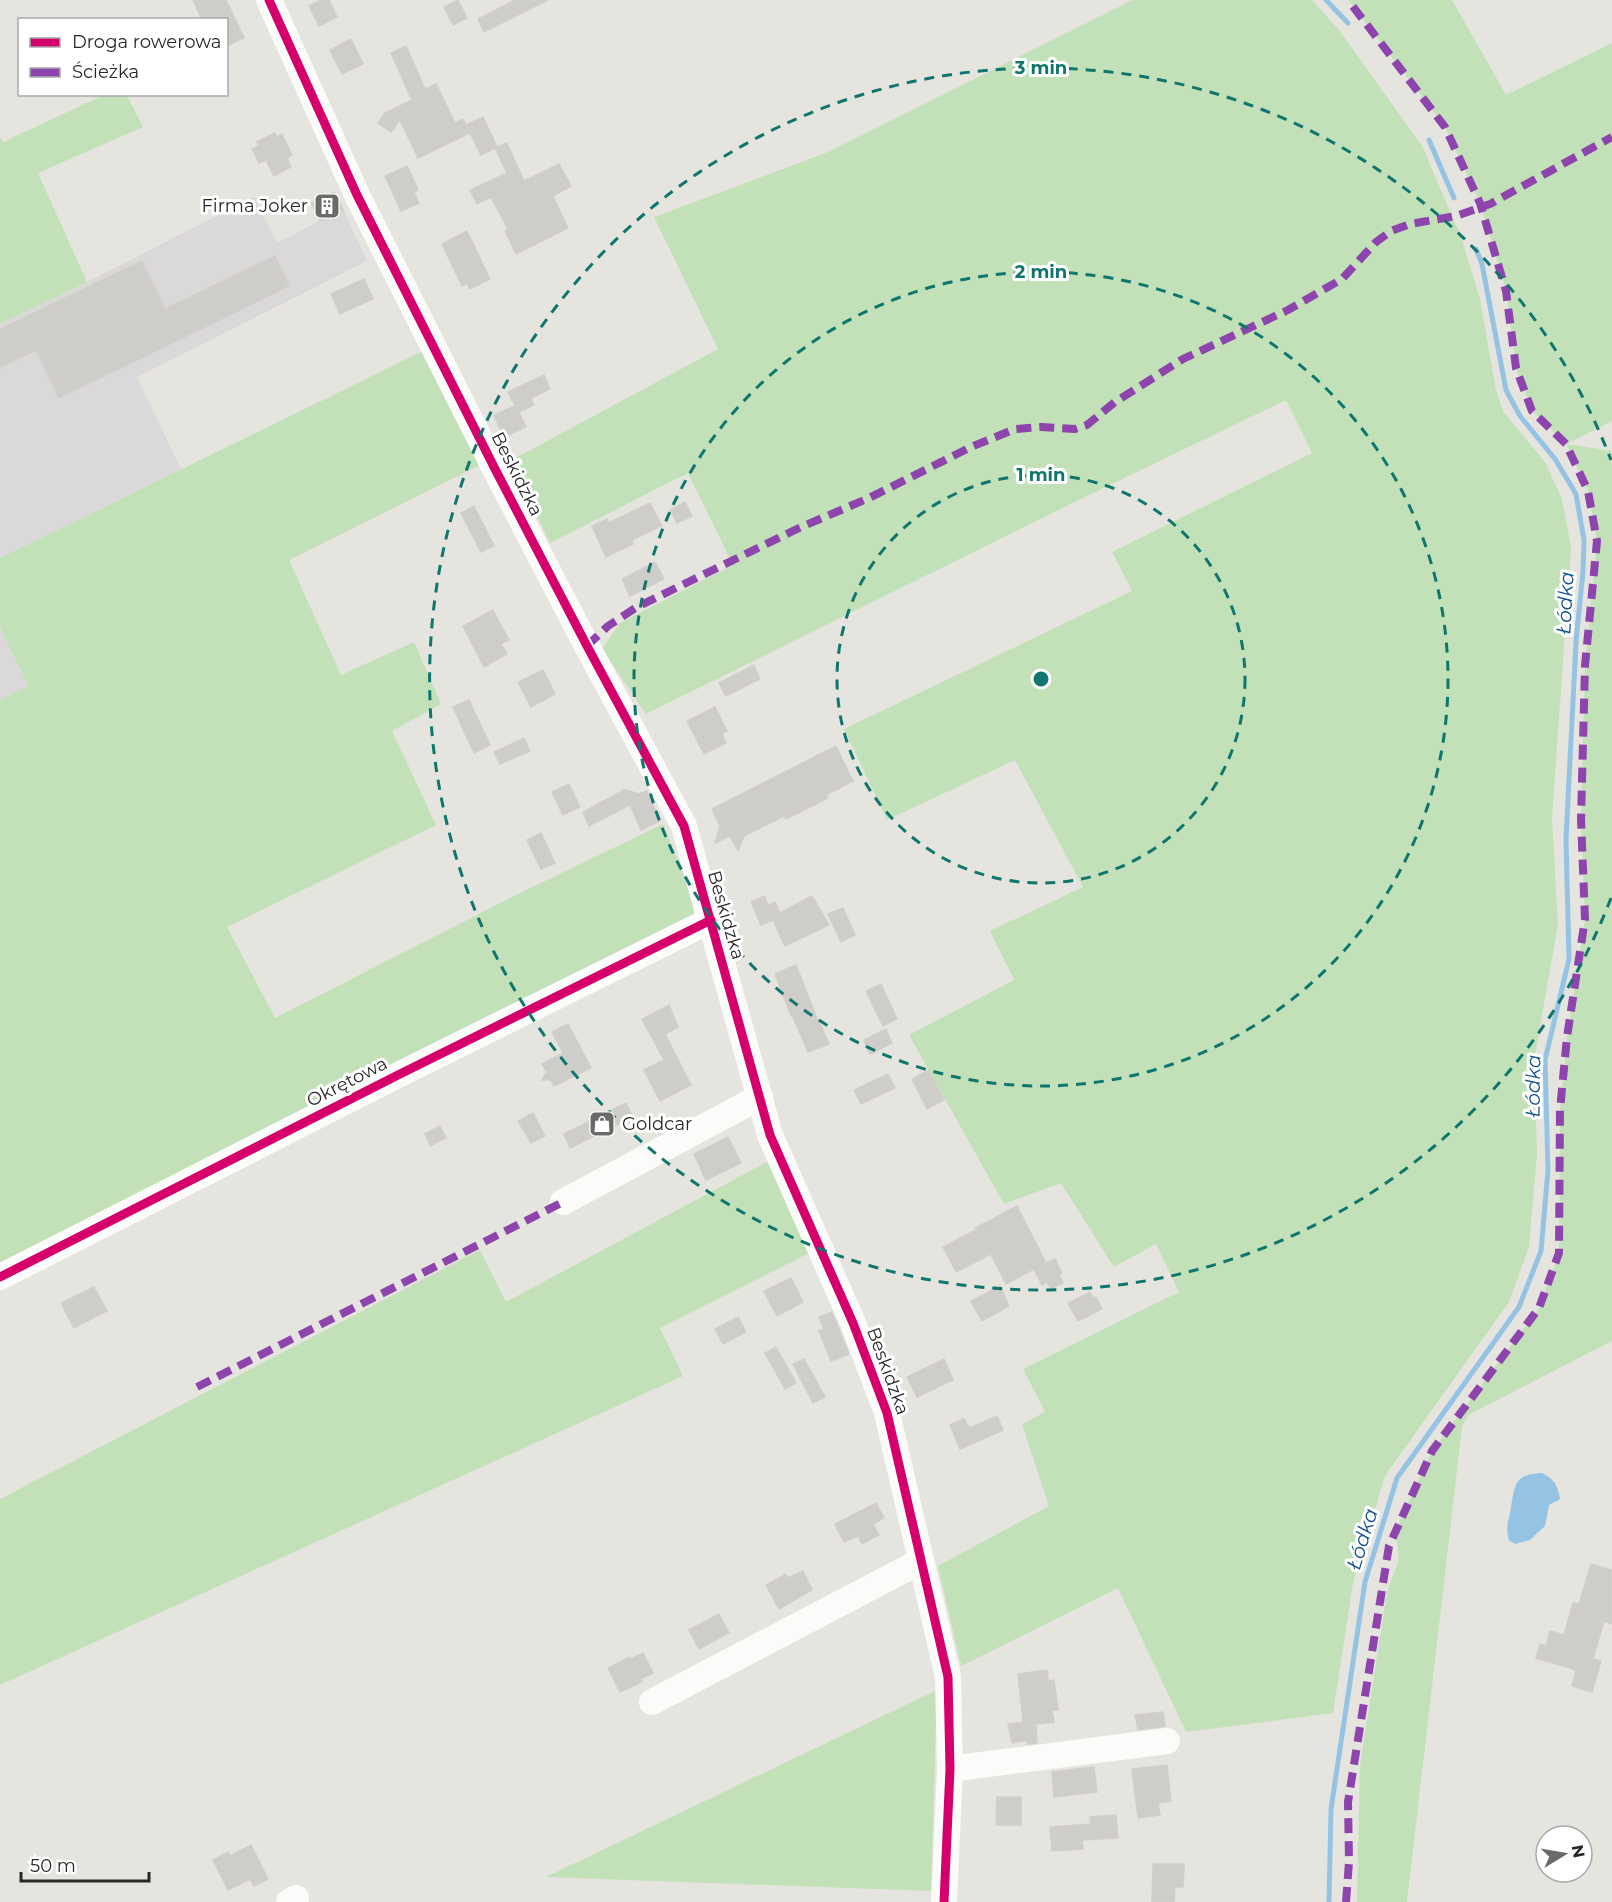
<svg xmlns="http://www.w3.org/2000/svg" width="1612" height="1902" viewBox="0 0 1612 1902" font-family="Montserrat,sans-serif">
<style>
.industrial{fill:#dbd8d9}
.green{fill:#c2e1b8}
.water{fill:#95c3e4}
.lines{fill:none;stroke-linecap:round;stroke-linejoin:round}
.stream{stroke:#95c3e4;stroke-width:5}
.building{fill:#cfcdc9;stroke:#d1cfca;stroke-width:1.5}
.minor{stroke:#fbfbfa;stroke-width:26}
.quiet{stroke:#8e44ad;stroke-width:8;stroke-dasharray:15 8;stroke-linecap:butt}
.cycleway-casing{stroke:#fff;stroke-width:13}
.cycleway{stroke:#d6006c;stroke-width:9}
.ring{fill:none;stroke:#0f766e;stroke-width:3;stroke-dasharray:10 8}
.labels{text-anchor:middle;stroke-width:6;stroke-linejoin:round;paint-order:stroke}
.poi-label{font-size:18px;fill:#282828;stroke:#fff;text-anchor:end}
.street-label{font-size:18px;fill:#282828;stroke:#fff}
.water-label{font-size:20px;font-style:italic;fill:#14518f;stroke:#fff}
.centre{fill:#0f766e;stroke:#fff;stroke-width:3}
.ring-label{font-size:18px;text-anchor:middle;font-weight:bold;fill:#0f766e;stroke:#fff;stroke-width:6;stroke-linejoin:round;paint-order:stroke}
</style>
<rect width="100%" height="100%" fill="#e6e4de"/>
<g class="industrial">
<polygon points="254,197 277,243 343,209 367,261 137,377 181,469 0,558 0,324 87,282"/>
<polygon points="0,627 28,686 0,700"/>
</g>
<g class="green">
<polygon points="1133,0 1312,0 1339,30 1422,146 1461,237 1480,299 1496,390 1503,411 1545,462 1562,499 1571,547 1552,818 1558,924 1534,1061 1537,1153 1529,1247 1509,1302 1385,1476 1353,1583 1333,1713 1186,1732 1118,1588 961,1666 938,1566 1049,1506 1022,1424 1045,1412 1023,1369 1179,1292 1156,1244 1114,1267 1061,1183 1004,1204 909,1035 1014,980 990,931 1083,887 1015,760 887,820 844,729 1132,591 1112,552 1312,453 1286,400 1085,497 646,714 602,649 620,623 733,565 688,473 550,543 510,461 718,349 654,217 828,152"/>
<polygon points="1348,0 1452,0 1506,95 1612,43 1612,421 1567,444 1612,451 1612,1341 1468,1415 1462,1427 1407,1902 1357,1902 1360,1765 1387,1592 1399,1560 1396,1529 1432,1451 1539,1308 1559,1253 1560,1110 1567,1037 1585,919 1581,819 1585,666 1597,541 1588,491 1566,444 1532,411 1516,368 1506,291 1480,203 1445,127"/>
<polygon points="104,95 127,95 143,127 38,173 87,282 0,324 0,137 3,142"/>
<polygon points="425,350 480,465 289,560 341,675 414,642 441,704 392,731 436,825 227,927 275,1018 514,896 663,824 691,894 694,915 0,1271 0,700 28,686 0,627 0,558"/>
<polygon points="773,1161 813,1251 660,1328 683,1376 0,1685 0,1499 480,1250 506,1302 765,1163"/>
<polygon points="937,1690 931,1891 546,1877"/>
</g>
<path class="water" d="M 1542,1473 C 1554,1479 1558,1485 1560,1499 L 1549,1505 L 1545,1526 L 1530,1540 L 1515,1544 L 1509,1540 C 1505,1526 1509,1521 1511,1507 C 1515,1484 1515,1474 1542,1473 Z"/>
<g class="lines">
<g class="stream">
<polyline points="1326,0 1348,23"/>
<polyline points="1429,140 1454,198"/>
<polyline points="1329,1902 1331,1809 1365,1582 1397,1478 1519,1307 1541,1251 1548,1170 1545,1060 1569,959 1566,839 1576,642 1583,571 1584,540 1576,494 1555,459 1520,416 1506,390 1482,264 1476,249"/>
</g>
</g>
<g class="building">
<polygon points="193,0 226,0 244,38 226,46 226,20 202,20"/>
<polygon points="321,0 329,0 337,17 319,26 309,6"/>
<polygon points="458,0 467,18 453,25 444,7"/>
<polygon points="515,0 548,0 484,32 478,19"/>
<polygon points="351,39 363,64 342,74 330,50"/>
<polygon points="406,46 425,89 436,84 455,123 463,119 470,133 418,158 400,120 391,132 378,123 385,113 412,100 391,53"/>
<polygon points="483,117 497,147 507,143 524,181 559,164 571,186 553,196 568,228 516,254 505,231 508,229 491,197 477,204 470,190 507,173 495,148 481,155 466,125"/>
<polygon points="275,133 277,137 282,134 292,155 287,158 291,167 274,176 266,160 259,163 252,149 259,146 257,142"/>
<polygon points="407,166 418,190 414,192 419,203 401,211 385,176"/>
<polygon points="334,192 343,209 320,220 311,203"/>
<polygon points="467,231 490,279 470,289 467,283 462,286 442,244"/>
<polygon points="275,256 289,286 59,398 36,350 0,368 0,329 142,261 165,309"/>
<polygon points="364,279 373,299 340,314 331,294"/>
<polygon points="544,375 550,389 531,398 534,405 519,412 526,427 504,437 494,415 515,406 508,392"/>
<polygon points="685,502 692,516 677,523 670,510"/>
<polygon points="650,503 662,526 632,540 633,544 606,557 592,526 607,519 608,523"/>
<polygon points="474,506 494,546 481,552 461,513"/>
<polygon points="655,562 664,579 630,596 622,579"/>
<polygon points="493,610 509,640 501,644 507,654 484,667 463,626"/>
<polygon points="754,665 760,679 726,696 719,683"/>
<polygon points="543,670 555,694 531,707 518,682"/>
<polygon points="469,700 490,745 474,753 453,707"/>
<polygon points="715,707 727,731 722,734 726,743 704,754 687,721"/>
<polygon points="524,738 530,751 500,764 494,752"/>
<polygon points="836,746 853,781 826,795 828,798 786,819 784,816 744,836 738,851 730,836 715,843 720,826 712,809"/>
<polygon points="569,784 580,807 563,815 552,792"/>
<polygon points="623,789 639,794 647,791 660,821 641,830 630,805 589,826 583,812 624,790"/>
<polygon points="541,833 555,863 541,869 527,840"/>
<polygon points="764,896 768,905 775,902 780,913 812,896 829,925 785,946 773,920 761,925 751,902"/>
<polygon points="843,908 855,935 841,942 828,914"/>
<polygon points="796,965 818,1021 819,1021 829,1044 808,1052 792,1015 791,1016 775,974"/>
<polygon points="881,984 897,1019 883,1026 866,991"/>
<polygon points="669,1005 678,1027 665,1034 691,1085 660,1101 644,1070 664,1060 642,1019"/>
<polygon points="568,1024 591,1068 554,1086 551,1080 542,1080 547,1072 542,1064 563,1053 552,1032"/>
<polygon points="886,1029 892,1043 871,1054 869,1053 864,1040"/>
<polygon points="929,1070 944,1100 927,1109 912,1079"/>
<polygon points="888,1074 895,1088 861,1104 854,1090"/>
<polygon points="626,1103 633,1117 570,1148 564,1134"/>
<polygon points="533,1113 545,1136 531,1143 518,1121"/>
<polygon points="440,1126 446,1138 430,1146 425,1134"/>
<polygon points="728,1137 741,1163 706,1180 694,1154"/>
<polygon points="1017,1206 1046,1263 1055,1259 1062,1273 1059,1275 1063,1283 1051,1289 1047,1282 1042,1285 1034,1269 1006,1284 991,1254 956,1272 943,1247 976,1230 975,1228"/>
<polygon points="791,1278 803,1302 777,1316 764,1291"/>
<polygon points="1000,1286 1009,1306 982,1321 971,1301"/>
<polygon points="94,1287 107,1311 74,1328 61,1303"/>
<polygon points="1090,1292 1093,1299 1096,1297 1102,1309 1078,1321 1068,1303"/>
<polygon points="832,1312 849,1354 831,1361 819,1331 824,1329 819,1317"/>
<polygon points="738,1317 746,1332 723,1344 715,1329"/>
<polygon points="776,1347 796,1383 785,1389 765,1353"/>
<polygon points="804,1359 825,1397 813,1403 793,1364"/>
<polygon points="944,1359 953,1380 917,1397 907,1377"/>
<polygon points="997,1416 1003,1430 960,1449 950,1425 964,1419 969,1428"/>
<polygon points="876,1503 884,1518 873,1524 879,1535 862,1544 858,1536 844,1542 835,1524"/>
<polygon points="1591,1564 1612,1570 1612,1624 1604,1621 1593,1659 1601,1661 1592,1692 1572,1686 1576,1670 1536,1658 1540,1644 1546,1646 1550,1631 1564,1635 1573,1603 1579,1604"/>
<polygon points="803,1571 812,1590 779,1609 766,1585 786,1574 788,1578"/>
<polygon points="719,1614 729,1633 699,1649 689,1630"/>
<polygon points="643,1653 653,1673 640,1679 642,1682 620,1692 608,1668 630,1657 631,1659"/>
<polygon points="1047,1670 1048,1681 1054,1680 1058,1710 1052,1710 1054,1722 1036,1724 1037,1743 1027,1744 1027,1740 1012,1743 1008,1724 1023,1722 1018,1674"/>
<polygon points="1163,1712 1165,1726 1138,1730 1135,1715"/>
<polygon points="1167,1765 1171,1801 1158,1803 1160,1815 1138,1818 1132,1769"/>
<polygon points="1094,1767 1097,1792 1054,1797 1052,1772"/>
<polygon points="997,1797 1021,1797 1021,1825 996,1825"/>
<polygon points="1116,1815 1118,1838 1082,1840 1083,1849 1052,1851 1050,1827 1091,1824 1090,1817"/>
<polygon points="251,1845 268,1879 254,1886 250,1879 228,1890 213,1860 228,1852 230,1856"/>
<polygon points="1153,1864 1184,1864 1183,1887 1175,1887 1174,1902 1152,1902"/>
</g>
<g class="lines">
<g class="minor">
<polyline points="269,0 357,195 495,469 587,646 684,826 770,1135 853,1323 887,1413 948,1677 950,1769 944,1902"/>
<polyline points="563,1202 760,1097"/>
<polyline points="0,1277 400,1074 711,920"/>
<polyline points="652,1702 921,1561"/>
<polyline points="950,1769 1167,1741"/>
<polyline points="289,1902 296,1898"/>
</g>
<g class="quiet">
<polyline points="587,646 608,626 637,607 799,528 869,498 971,447 1015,429 1041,427 1075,429 1087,425 1115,402 1183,359 1288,310 1342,279 1376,242 1391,231 1410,224 1456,216 1490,204 1612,137"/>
<polyline points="197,1387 563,1202"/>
<polyline points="1346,1902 1349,1862 1348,1802 1389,1546 1432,1451 1539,1308 1559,1253 1560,1110 1567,1037 1585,919 1581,819 1585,666 1597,541 1588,491 1566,444 1532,411 1516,368 1506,291 1480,203 1445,127 1348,0"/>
</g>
<g class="cycleway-casing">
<g id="cycleway">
<polyline points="269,0 357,195 495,469 587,646 684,826 770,1135 853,1323 887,1413 948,1677 950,1769 944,1902"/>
<polyline points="0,1277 400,1074 711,920"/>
</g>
</g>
<use href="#cycleway" class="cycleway"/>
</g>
<g class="ring">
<circle cx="1041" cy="679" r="204"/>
<circle cx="1041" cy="679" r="407"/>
<path d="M1611 898A611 611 0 1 1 1611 460"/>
</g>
<defs>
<g id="building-square" transform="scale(1.35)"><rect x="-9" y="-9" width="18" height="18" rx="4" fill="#6a6a68" stroke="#fff"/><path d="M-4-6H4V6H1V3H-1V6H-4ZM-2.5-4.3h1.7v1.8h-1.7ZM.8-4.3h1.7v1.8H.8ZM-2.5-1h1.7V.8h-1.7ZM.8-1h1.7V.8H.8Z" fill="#fff"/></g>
<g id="shop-square" transform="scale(1.35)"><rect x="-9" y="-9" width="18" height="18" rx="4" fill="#6a6a68" stroke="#fff"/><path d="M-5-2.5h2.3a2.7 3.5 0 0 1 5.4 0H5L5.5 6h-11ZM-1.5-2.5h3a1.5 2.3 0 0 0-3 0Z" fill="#fff"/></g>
</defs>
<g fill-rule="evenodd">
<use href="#building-square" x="327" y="206"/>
<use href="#shop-square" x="602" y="1124"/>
</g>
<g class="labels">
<g class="poi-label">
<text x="308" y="212">Firma Joker</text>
<text x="622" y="1130" text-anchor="start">Goldcar</text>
</g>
<g class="street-label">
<text transform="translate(517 474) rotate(63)" y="6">Beskidzka</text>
<text transform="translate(726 915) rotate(74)" y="6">Beskidzka</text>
<text transform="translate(347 1082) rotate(-27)" y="6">Okrętowa</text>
<text transform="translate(888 1371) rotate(70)" y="6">Beskidzka</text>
</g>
<g class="water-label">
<text transform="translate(1565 603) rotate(-87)" y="7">Łódka</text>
<text transform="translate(1533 1086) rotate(-89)" y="7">Łódka</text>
<text transform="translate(1362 1539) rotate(-73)" y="7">Łódka</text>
</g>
</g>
<circle cx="1041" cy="679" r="9" class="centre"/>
<g class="ring-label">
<text x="1041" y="74">3 min</text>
<text x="1041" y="278">2 min</text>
<text x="1041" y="481">1 min</text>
</g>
<rect x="18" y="18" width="210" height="78" fill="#ffffff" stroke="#a9a9a9" stroke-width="1.5"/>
<rect x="30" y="38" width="30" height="9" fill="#d6006c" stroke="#a9a9a9" stroke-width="1.5"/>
<text x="72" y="48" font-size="18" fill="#282828">Droga rowerowa</text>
<rect x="30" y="68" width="30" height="9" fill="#8e44ad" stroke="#a9a9a9" stroke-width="1.5"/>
<text x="72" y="78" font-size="18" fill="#282828">Ścieżka</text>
<g transform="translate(1564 1854) rotate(79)"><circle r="28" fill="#ffffff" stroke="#a9a9a9" stroke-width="1.5"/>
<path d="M0-4.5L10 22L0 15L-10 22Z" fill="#6a6a68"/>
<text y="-9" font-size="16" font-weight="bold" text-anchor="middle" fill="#282828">N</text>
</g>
<path d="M21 1872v9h128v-9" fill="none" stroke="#282828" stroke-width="3"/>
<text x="30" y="1872" font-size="18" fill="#282828" stroke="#ffffff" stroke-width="4.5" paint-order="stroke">50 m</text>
</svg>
